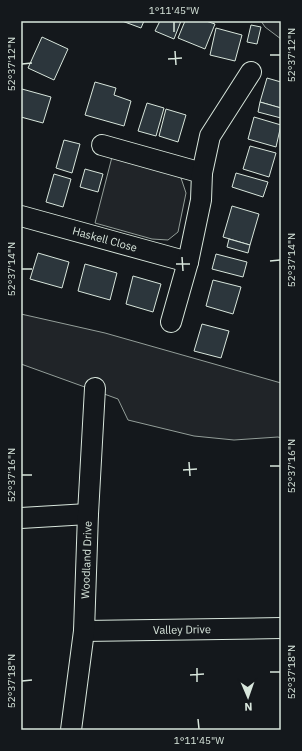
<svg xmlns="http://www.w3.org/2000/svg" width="302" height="751" viewBox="0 0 302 751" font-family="'IBM Plex Sans',sans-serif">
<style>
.green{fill:#202428;stroke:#939e99}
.building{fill:#2c363c;stroke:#d8e6dc}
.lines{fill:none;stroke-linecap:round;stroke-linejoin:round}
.street-casing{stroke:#d8e6dc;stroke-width:22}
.street{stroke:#14181c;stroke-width:20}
.ticks{fill:none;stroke:#d8e6dc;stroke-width:1.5}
.labels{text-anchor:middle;stroke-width:3;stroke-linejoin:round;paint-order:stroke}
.street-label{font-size:11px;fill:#d8e6dc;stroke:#14181c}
.neatline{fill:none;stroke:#d8e6dc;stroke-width:1.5}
.ticks-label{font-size:10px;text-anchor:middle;fill:#d8e6dc}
</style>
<rect width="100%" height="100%" fill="#14181c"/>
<g class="green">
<polygon points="261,21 281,21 281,39 265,27"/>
<polygon points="112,157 161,169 181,178 186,193 178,232 168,240 152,239 95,223"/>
<polygon points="21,314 105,333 281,383 281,438 278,437 234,440 194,436 128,420 118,399 21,364"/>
</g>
<g class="building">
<polygon points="122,21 144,21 141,28"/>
<polygon points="160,21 181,21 174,39 155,31"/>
<polygon points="185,21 206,21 215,24 205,49 178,38"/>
<polygon points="251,25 261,27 257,44 247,42"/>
<polygon points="216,28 242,35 235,61 210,55"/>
<polygon points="42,37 68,49 54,80 28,68"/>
<polygon points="267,78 281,82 281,108 260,102"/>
<polygon points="95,82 116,88 114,95 131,101 124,126 85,115"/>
<polygon points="22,89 51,97 43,123 21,117 21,92"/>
<polygon points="260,102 281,108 281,118 258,112"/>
<polygon points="147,103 164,108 156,136 138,131"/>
<polygon points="166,109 186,115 178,142 159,136"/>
<polygon points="254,117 281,125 276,147 248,139"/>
<polygon points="64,140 80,144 72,173 56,168"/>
<polygon points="250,146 276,153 269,177 243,169"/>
<polygon points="85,169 103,174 98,192 80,187"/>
<polygon points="236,173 268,182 263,197 232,187"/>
<polygon points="54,174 71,179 63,207 46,202"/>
<polygon points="232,206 259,214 250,245 223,237"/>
<polygon points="229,239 250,245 248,253 227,247"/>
<polygon points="38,253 69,262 62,288 30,279"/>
<polygon points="216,254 247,262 243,277 212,269"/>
<polygon points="85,264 117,273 110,300 78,291"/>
<polygon points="133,276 161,284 153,312 126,304"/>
<polygon points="213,280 241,287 233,314 206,306"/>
<polygon points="202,324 229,331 221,358 194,351"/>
</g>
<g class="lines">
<g class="street-casing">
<g id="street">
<polyline points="102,145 202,173"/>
<path id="s1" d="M 21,216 L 188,262"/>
<polyline points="171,322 188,262 201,200 202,173 210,136 251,72"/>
<polyline points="21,518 88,514"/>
<path id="s2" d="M 84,631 L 281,628"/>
<path id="s3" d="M 71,730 L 84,631 L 88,514 L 95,388"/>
</g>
</g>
<use href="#street" class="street"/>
</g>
<path class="ticks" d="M 174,22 L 174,32M 175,51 L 176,65M 270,55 L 280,55M 168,59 L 182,58M 22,64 L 32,63M 182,257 L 183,271M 270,261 L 280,260M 176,264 L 190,264M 22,269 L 32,269M 189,462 L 190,476M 270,466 L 280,466M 183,470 L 197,469M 22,475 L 32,475M 197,668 L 197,682M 270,672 L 280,672M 190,675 L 204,674M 22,681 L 32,680M 198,719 L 199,729"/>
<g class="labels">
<g class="street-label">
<text dy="4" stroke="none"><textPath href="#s1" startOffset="87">Haskell Close</textPath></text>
<text dy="4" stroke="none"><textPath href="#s3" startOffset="171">Woodland Drive</textPath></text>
<text dy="4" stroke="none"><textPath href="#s2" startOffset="98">Valley Drive</textPath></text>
</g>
</g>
<rect width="302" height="751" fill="none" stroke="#14181c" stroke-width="44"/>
<g transform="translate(248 697) rotate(178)" stroke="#14181c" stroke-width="3" paint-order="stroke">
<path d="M0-3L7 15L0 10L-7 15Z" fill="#d8e6dc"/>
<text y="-6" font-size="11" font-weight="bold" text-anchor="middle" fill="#d8e6dc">N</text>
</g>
<rect x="22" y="22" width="258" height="707" class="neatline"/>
<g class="ticks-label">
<text x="174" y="14">1°11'45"W</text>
<text transform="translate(291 55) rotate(-90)" y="4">52°37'12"N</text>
<text transform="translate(11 64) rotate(-90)" y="4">52°37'12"N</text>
<text transform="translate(291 260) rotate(-90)" y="4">52°37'14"N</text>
<text transform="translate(11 269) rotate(-90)" y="4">52°37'14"N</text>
<text transform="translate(291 466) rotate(-90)" y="4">52°37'16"N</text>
<text transform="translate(11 475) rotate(-90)" y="4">52°37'16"N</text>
<text transform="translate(291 672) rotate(-90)" y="4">52°37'18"N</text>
<text transform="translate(11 681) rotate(-90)" y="4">52°37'18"N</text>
<text x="199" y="744">1°11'45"W</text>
</g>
</svg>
